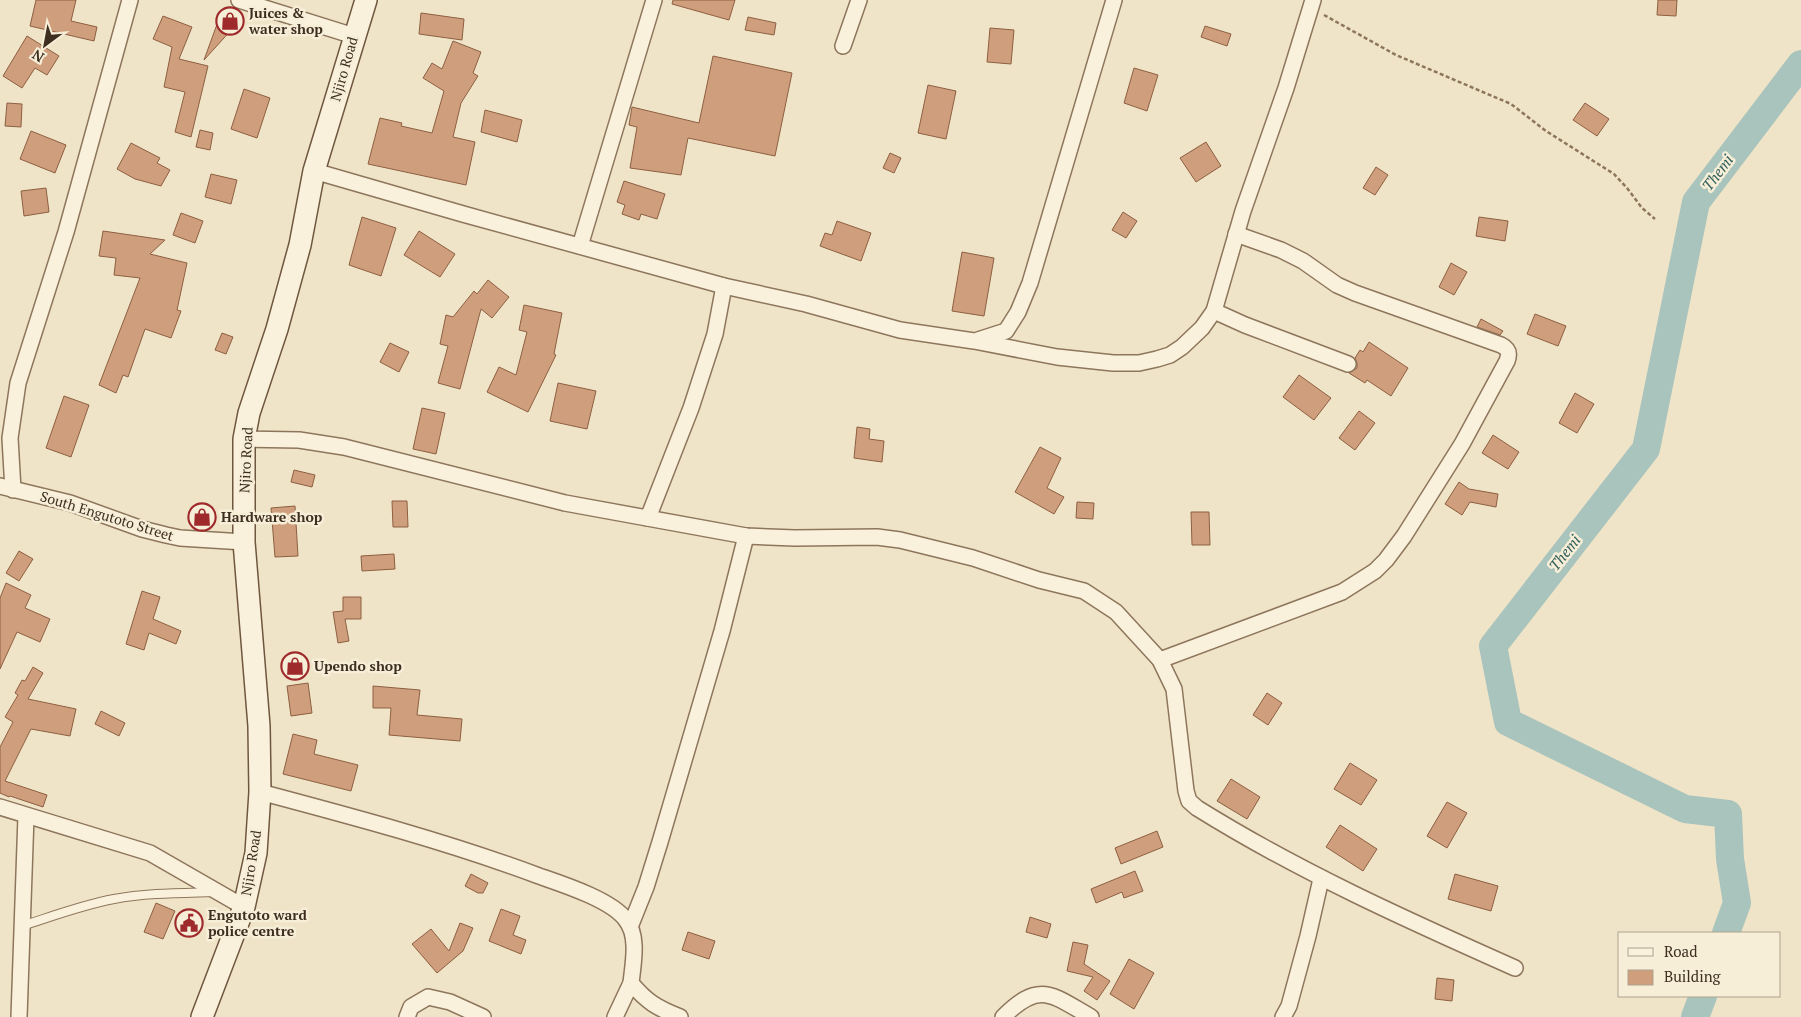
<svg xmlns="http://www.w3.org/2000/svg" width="1801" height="1017" viewBox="0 0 1801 1017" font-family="'PT Serif',serif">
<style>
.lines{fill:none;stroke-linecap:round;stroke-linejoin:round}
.river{stroke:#a9c4bc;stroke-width:28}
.building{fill:#cf9f7d;stroke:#8d5f41}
.lane-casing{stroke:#8d765c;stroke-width:10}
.street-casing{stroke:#8d765c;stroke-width:18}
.secondary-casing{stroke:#6f573f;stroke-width:24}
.path{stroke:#8d765c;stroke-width:2.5;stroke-dasharray:4 2.5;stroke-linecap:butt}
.lane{stroke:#faf1dc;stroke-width:8}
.street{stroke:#faf1dc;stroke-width:15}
.secondary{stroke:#faf1dc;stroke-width:21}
.labels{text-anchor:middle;stroke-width:5;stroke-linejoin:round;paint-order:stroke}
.poi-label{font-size:14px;font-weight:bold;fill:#3d2e20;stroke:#f7eed8;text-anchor:start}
.street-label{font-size:14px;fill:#3d2e20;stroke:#f7eed8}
.water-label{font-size:15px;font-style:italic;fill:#2f5d5a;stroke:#f7eed8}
</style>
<rect width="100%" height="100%" fill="#f0e4c8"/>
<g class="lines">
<g class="river">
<polyline points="1726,933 1737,903 1730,859 1728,814 1685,809 1508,722 1493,646 1646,449 1696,202 1801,64"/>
<polyline points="1695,1017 1703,996"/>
</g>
</g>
<g class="building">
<polygon points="36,0 76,0 71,21 97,27 94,41 30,26"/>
<polygon points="673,0 735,0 729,20 672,4"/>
<polygon points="1658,0 1677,0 1676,16 1657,15"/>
<polygon points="421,13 464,19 462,40 419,34"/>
<polygon points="163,16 192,27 179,59 208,66 191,137 175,132 185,92 164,87 172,47 153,39"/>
<polygon points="220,16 233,28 204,60"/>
<polygon points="748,17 776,23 774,35 745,30"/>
<polygon points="1205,26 1231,34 1227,46 1201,37"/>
<polygon points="990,28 1014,30 1011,64 987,62"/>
<polygon points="27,36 59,56 47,75 35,68 22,88 3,76"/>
<polygon points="453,41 481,52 473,73 478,76 461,103 453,137 475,142 466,185 368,164 380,118 402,123 401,126 432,133 444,91 423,78 432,63 442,69"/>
<polygon points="713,56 792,73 775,156 688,138 681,175 630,168 637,127 629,125 632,107 699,123"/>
<polygon points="1134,68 1158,75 1147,111 1124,103"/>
<polygon points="928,85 956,91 946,139 918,133"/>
<polygon points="244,89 270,98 257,138 231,129"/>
<polygon points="7,103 22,104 21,127 5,126"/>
<polygon points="1585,103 1609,119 1597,136 1573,120"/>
<polygon points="485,110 522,120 517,142 481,132"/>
<polygon points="200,130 213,133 210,150 196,147"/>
<polygon points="31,131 66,145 55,173 20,159"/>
<polygon points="1206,142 1221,166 1196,182 1180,158"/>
<polygon points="131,143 160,158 157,163 170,170 161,186 135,179 117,169"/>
<polygon points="890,153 901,158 894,173 883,168"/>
<polygon points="1376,167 1388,175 1375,195 1363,188"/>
<polygon points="211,174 237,180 231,204 205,197"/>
<polygon points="624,181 665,194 657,219 641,214 639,220 622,214 625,205 617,202"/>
<polygon points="46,188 49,212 24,216 21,191"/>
<polygon points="1123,212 1137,221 1126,238 1112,230"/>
<polygon points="181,213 203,221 195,243 173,235"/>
<polygon points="362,217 396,228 381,276 349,265"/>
<polygon points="1479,217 1508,221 1505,241 1476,236"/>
<polygon points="837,221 871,233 861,261 820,246 825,233 832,235"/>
<polygon points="103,231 165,240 150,254 187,263 177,310 181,311 171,338 145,329 128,377 123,375 116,393 99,385 140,278 114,275 116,258 99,256"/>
<polygon points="419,231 455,254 440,277 404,255"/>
<polygon points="962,252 994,258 984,316 952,311"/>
<polygon points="1451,263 1467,272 1454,295 1439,287"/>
<polygon points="488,280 509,297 492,318 481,309 460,389 438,383 448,346 440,344 446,315 453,317 474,291 477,294"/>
<polygon points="524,305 562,313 554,354 556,355 528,412 487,392 499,367 516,375 527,332 519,330"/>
<polygon points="1535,314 1566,326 1558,346 1527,334"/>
<polygon points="1481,319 1503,331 1500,335 1477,327"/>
<polygon points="222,333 233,337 226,354 215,350"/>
<polygon points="1369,342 1408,368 1391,396 1367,380 1365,383 1349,373 1357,368 1357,363 1355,358 1360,350 1363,352"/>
<polygon points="390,343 409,352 399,372 380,362"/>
<polygon points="1299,375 1331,398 1314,420 1283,397"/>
<polygon points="558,383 596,391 587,429 550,421"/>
<polygon points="1575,393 1594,404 1577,433 1559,423"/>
<polygon points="64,396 89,405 71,457 46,448"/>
<polygon points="422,408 445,413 436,454 413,449"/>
<polygon points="1359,411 1375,423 1355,450 1339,438"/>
<polygon points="857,427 870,429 869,439 884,441 882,462 854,458"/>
<polygon points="1493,435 1519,452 1508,469 1482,453"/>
<polygon points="1040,447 1061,458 1047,488 1064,497 1054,514 1015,492"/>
<polygon points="294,470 315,475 312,487 291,482"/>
<polygon points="1459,482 1469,489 1498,494 1496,507 1470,502 1462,515 1445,504"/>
<polygon points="392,501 407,501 408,527 393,527"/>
<polygon points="1077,502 1094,503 1093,519 1076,518"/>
<polygon points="295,506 298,556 275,557 271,508"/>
<polygon points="1191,512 1209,512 1210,545 1192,545"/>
<polygon points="19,551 33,559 19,581 6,573"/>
<polygon points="394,554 395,569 362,571 361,556"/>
<polygon points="6,583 31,595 25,608 50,619 40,642 17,632 0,669 0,598"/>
<polygon points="142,591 160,597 153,619 181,631 176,644 149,633 144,650 126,644"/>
<polygon points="343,597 361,597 361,619 345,619 349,641 338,643 333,612 343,611"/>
<polygon points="33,667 43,673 28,699 76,709 70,736 31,729 5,781 47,795 43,807 10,796 9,797 0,793 0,747 13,722 5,717 18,695 15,693 22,680 25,681"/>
<polygon points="308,683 312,713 291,716 287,686"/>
<polygon points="373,686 420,690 417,715 462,719 460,741 389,735 391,708 373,708"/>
<polygon points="1267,693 1282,703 1268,725 1253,715"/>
<polygon points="101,711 125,723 119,736 95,724"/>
<polygon points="293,734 317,740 314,754 358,765 351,791 283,774"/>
<polygon points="1350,763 1377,780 1361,805 1334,789"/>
<polygon points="1231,779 1260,797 1247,819 1217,801"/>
<polygon points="1447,802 1467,813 1447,848 1427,836"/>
<polygon points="1340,825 1377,849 1363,871 1326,847"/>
<polygon points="1157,831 1163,847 1121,864 1115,848"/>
<polygon points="1135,871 1143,891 1124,898 1122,892 1096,903 1091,889"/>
<polygon points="471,874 488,883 483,893 478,893 465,886"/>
<polygon points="1455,874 1498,886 1491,911 1448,899"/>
<polygon points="156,903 175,911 163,939 144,932"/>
<polygon points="501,909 520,916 513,935 526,940 521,954 489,941"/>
<polygon points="1030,917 1051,924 1047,938 1026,932"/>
<polygon points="460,923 473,928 463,951 437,973 412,944 431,929 449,951"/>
<polygon points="688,932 715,941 709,959 682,950"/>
<polygon points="1073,942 1088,945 1084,964 1110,981 1097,1000 1084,991 1093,977 1067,971"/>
<polygon points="1129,959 1154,973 1134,1009 1110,994"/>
<polygon points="1437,978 1454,980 1452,1001 1435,999"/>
</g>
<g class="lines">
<g class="lane-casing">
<path id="lane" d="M 22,926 C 53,916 82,905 114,899 C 146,893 180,893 213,892"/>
</g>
<g class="street-casing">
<g id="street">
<polyline points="239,0 354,36"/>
<polyline points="843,46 859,0"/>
<polyline points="314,171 463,214 724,286 806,304 900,330 974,341 1057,357 1113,363 1139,363 1157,359 1170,355 1182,347 1202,328 1214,311 1243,211 1286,88 1313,0"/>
<polyline points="580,246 654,0"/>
<polyline points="1214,311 1245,325 1348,364"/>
<polyline points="978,340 1006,331 1018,312 1030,283 1114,0"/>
<path d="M 244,439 L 299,440 L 344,447 L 565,503 L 746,536 L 795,538 L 877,537 L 900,540 L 973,558 L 1039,580 L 1084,591 L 1116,612 L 1160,660 L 1174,689 L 1186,791 L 1189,801 L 1197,808 C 1298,871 1407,920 1515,968"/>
<polyline points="0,486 70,503 142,529 166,535 180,538 244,542"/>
<polyline points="13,490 10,438 18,383 66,232 130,0"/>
<polyline points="648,518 691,408 715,334 724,286"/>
<path d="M 1160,660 L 1342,592 L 1375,571 L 1386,560 L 1404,536 L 1462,444 L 1507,361 C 1510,353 1509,349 1501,345 L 1355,293 L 1337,285 L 1303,261 L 1281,250 L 1236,234"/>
<path d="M 260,792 C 354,817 448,842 539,876 C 562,884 612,900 626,920 C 639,936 633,964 631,983 C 647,1002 657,1008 680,1017"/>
<polyline points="0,807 150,853 244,907"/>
<polyline points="630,927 646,887 660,842 722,631 746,536"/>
<polyline points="19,1017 26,816"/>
<polyline points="407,1017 411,1007 428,997 450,1002 483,1017"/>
<polyline points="615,1017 631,983"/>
<path d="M 1003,1017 C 1040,980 1052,995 1091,1017"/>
<polyline points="1283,1017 1289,1006 1308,936 1321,879"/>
</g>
</g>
<g class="secondary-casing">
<polyline id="secondary" points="202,1017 244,907 256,853 260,792 259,726 244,542 244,439 249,413 277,329 300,245 314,171 366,0"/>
</g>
<polyline class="path" points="1324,15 1396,55 1511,104 1546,131 1614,174 1627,188 1642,208 1655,219"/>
<use href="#lane" class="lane"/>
<use href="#street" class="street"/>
<use href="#secondary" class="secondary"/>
</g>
<defs>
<g id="shop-ring" transform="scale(1.4375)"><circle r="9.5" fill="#f7eed8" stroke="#9e2a2b" stroke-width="1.5"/><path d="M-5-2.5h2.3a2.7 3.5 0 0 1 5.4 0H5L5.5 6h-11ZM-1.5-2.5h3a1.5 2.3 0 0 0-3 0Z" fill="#9e2a2b"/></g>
<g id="civic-ring" transform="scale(1.4375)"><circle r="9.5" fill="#f7eed8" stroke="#9e2a2b" stroke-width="1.5"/><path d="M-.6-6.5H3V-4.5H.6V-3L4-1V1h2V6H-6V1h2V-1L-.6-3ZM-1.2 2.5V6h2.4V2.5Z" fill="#9e2a2b"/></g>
</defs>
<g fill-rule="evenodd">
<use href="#shop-ring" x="230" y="21"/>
<use href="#shop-ring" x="202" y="517"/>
<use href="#shop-ring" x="295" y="666"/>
<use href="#civic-ring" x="189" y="923"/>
</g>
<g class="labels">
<g class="poi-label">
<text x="249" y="18">Juices &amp;<tspan x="249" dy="16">water shop</tspan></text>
<text x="221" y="522">Hardware shop</text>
<text x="314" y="671">Upendo shop</text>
<text x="208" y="920">Engutoto ward<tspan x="208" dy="16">police centre</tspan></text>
</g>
<g class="street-label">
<text transform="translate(344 69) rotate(-74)" y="5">Njiro Road</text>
<text transform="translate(246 460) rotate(-87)" y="5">Njiro Road</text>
<text transform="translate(107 516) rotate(17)" y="5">South Engutoto Street</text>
<text transform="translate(251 863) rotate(-81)" y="5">Njiro Road</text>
</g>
<g class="water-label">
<text transform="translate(1718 173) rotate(-53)" y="5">Themi</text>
<text transform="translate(1565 553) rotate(-52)" y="5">Themi</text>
</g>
</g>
<rect x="1618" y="932" width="162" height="65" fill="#f7eed8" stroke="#ada18e"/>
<rect x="1628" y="948" width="25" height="8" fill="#faf1dc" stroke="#ada18e"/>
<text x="1664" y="957" font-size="15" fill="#3d2e20">Road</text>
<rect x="1628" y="970" width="25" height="15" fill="#cf9f7d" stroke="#ada18e"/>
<text x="1664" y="982" font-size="15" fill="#3d2e20">Building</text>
<g transform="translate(45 45) rotate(212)" stroke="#f7eed8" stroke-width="4" paint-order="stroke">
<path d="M0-4L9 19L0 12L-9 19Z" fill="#3d2e20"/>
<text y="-8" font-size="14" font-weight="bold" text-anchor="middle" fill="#3d2e20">N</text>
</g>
</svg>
